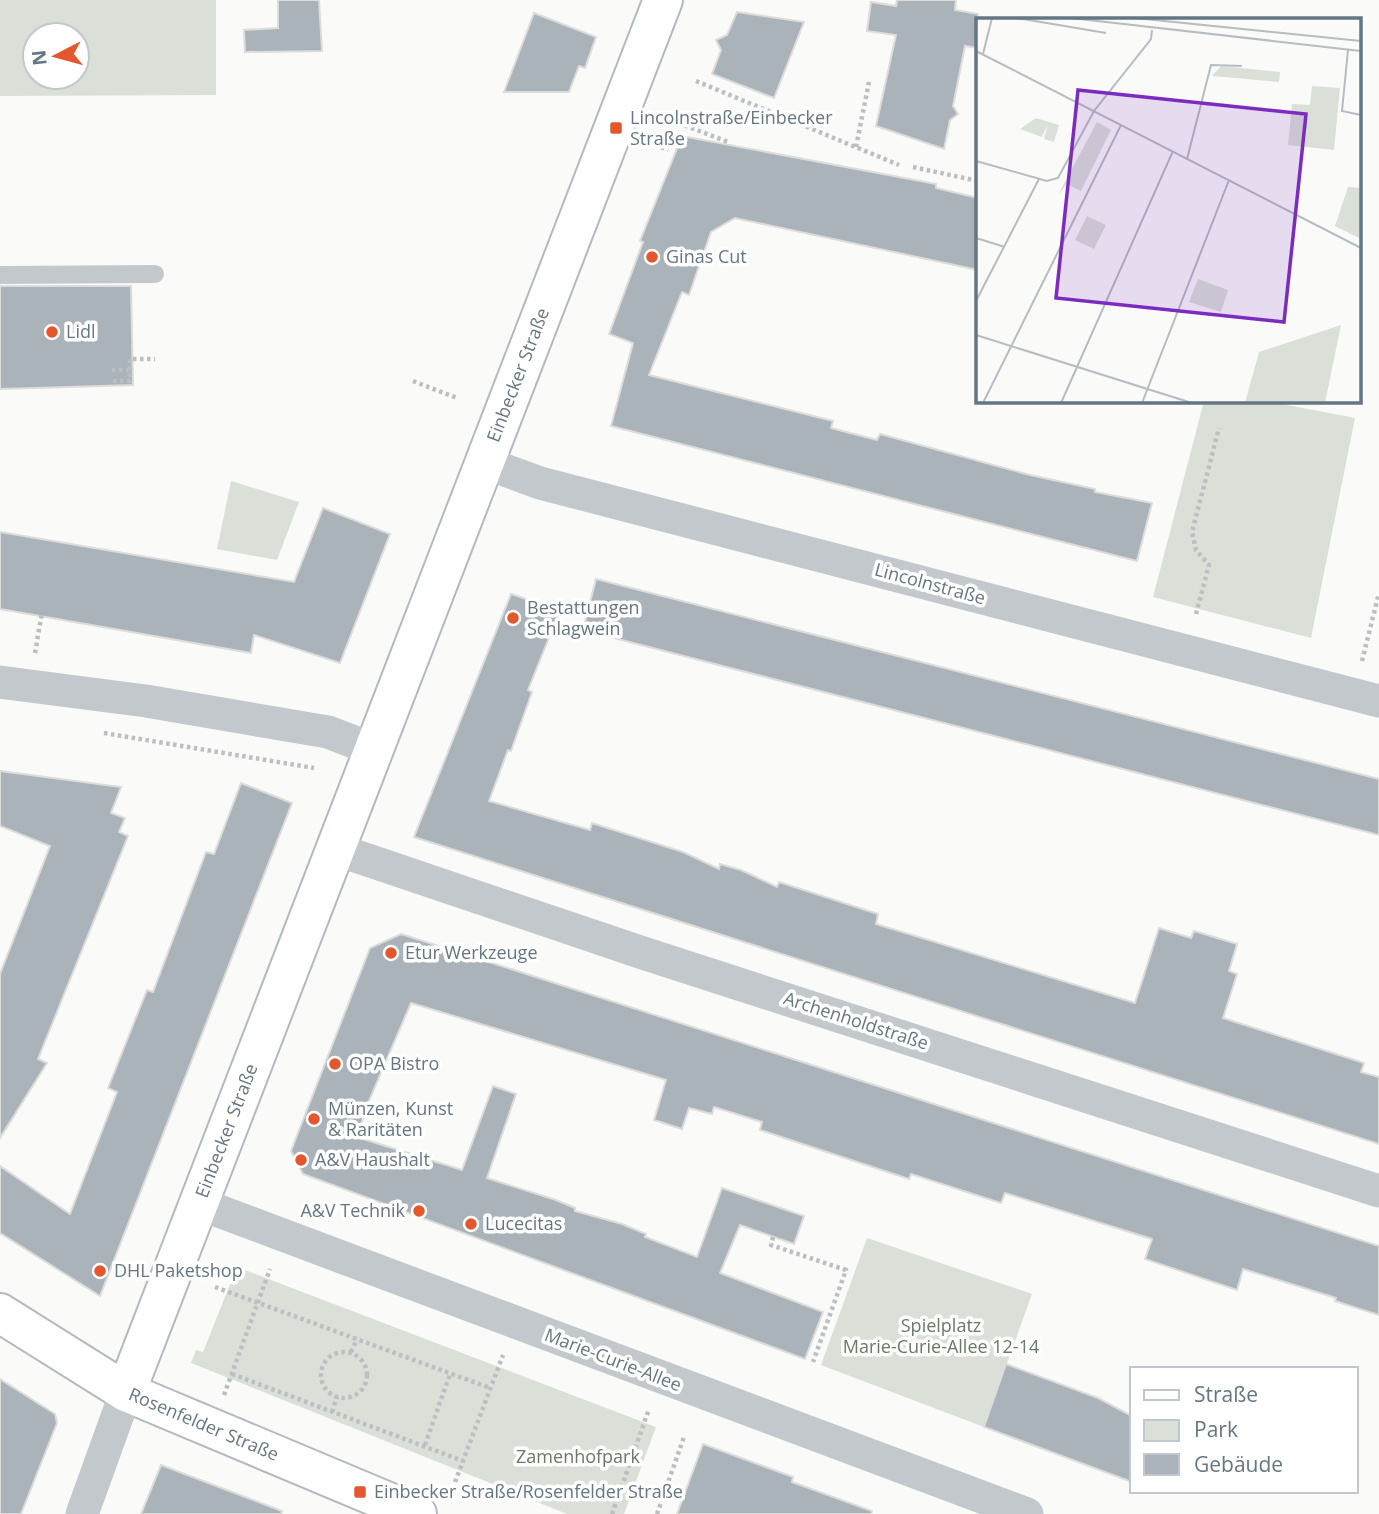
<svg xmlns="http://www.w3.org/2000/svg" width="1379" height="1514" viewBox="0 0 1379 1514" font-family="'Open Sans',sans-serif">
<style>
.green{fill:#dadfd7;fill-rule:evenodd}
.building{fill:#aab3b9;stroke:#dcdcda;stroke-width:2}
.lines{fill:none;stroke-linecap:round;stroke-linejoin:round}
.secondary-casing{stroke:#b3babf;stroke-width:42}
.path{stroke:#bbbfc2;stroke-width:4.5;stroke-dasharray:3.5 3.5;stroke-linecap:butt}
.lane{stroke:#c3c8cc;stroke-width:18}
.street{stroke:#c3c8cc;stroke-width:33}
.secondary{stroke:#fff;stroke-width:38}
.poi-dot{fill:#e4572e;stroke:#fff;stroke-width:2.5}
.labels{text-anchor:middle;stroke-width:7;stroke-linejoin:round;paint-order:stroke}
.poi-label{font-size:18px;fill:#657683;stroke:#fff;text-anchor:start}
.street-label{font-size:18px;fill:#657683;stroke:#fff}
.park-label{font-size:18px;fill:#687a64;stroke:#fff}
.inset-road{fill:none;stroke:#b5bdc2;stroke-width:2}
.view{fill:#7b2cbf;fill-opacity:0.15;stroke:#7b2cbf;stroke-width:3.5}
.inset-edge{fill:none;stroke:#657683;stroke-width:3.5}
</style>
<rect width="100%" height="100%" fill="#fafaf8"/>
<g class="green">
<path d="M 0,0 L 216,0 L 216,95 L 0,96 ZM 77,35 L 77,77 L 35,77 L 35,35 Z"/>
<polygon points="1204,401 1266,401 1355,418 1311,638 1153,597"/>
<polygon points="231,481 299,502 277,560 217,549"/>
<polygon points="867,1238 1032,1294 984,1427 821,1365"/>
<polygon points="237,1267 656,1427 624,1514 567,1514 191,1363 196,1350 203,1352"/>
</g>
<g class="building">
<polygon points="278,0 319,0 322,51 245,52 244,30 278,28"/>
<polygon points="897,0 956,0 955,10 978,14 978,48 965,46 953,106 958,114 950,120 944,149 876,126 896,35 867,31 871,2 896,6"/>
<polygon points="737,12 804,22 774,98 712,74 721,50 716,40 727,35"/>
<polygon points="534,13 596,37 585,68 579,66 569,92 504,92"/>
<polygon points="682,136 936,184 936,188 978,198 978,270 735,218 711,232 689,295 682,292 649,375 833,421 831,428 877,440 880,434 1030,475 1095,489 1095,492 1152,503 1137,561 611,426 633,343 609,334 643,242 640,241"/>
<polygon points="0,286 131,286 133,385 0,389"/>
<polygon points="323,508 390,534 340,663 254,635 251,653 0,609 0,532 294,582"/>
<polygon points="596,579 1379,779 1379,835 583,630"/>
<polygon points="511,594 560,610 528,690 532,692 511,751 508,750 489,801 590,830 592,823 683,852 719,869 720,864 741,870 777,887 779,882 878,914 876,924 1135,1003 1159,928 1191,938 1194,931 1237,944 1229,971 1237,974 1223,1018 1364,1063 1361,1072 1379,1077 1379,1144 414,837"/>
<polygon points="0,771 121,787 111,813 125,818 119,832 128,836 38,1059 47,1063 0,1138 0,974 50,846 0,826"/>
<polygon points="241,783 292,803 100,1296 0,1233 0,1166 70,1214 117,1092 108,1088 147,990 153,992 206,852 214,854"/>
<polygon points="401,934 1379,1246 1379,1315 1335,1301 1336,1298 1243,1269 1237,1290 1145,1259 1152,1239 1005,1193 1001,1203 911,1174 909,1179 760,1130 762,1122 714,1107 712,1114 689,1108 682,1129 654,1120 666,1080 411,1003 368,1103 357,1137 462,1170 493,1086 516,1094 487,1178 556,1200 575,1208 575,1211 622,1224 646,1234 645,1237 697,1257 722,1188 804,1216 794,1244 740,1225 720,1273 823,1312 805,1359 303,1174 291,1151 370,948"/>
<polygon points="1006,1364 1098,1398 1132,1416 1132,1482 984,1427"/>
<polygon points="0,1379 55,1414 57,1423 21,1514 0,1514"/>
<polygon points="703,1444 793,1477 792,1482 872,1511 871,1514 677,1514"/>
<polygon points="161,1465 282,1511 281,1514 141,1514"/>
</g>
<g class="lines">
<g class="secondary-casing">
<g id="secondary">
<path id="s1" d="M 0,1313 L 126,1392 L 417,1514"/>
<path id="s2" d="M 126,1392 L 663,0"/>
</g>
</g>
<g class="path">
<polyline points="696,81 899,165"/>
<polyline points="678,123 728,142"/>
<polyline points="648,142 668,150"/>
<polyline points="856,147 869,82"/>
<polyline points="913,167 978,181"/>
<polyline points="112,370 130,370"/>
<polyline points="113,381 130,381 130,359 155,359"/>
<polyline points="413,381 457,398"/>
<polyline points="1196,614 1209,565 1196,550 1192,532 1219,428"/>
<polyline points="35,653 42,612"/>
<polyline points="1362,661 1379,593"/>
<polyline points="104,733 314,768"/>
<polyline points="773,1237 771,1245 846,1270 813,1362"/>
<polyline points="215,1287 490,1388"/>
<circle cx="344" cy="1375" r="23"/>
<polyline points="351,1352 357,1339"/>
<polyline points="232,1374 463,1461"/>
<polyline points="224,1395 270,1269"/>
<polyline points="332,1412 337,1397"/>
<polyline points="425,1445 450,1374"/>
<polyline points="455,1482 503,1355"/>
<polyline points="612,1514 649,1409"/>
<polyline points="657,1514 684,1437"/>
</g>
<polyline class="lane" points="0,275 155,274"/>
<g class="street">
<polyline points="483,462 540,483 1379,701"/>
<polyline points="0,682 146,701 328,732 372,749"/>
<polyline points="335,849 643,953 1379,1191"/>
<polyline points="200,1204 1027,1514"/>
<polyline points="82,1514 126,1392"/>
</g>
<use href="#secondary" class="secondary"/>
</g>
<g class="poi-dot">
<rect x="609" y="121" width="14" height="14" rx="3.5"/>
<circle cx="652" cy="257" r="7"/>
<circle cx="52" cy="332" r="7"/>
<circle cx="513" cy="618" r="7"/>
<circle cx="391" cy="953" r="7"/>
<circle cx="335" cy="1064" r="7"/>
<circle cx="314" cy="1119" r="7"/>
<circle cx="301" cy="1160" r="7"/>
<circle cx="419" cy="1211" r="7"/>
<circle cx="471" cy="1224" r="7"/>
<circle cx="100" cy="1271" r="7"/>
<rect x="353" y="1485" width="14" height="14" rx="3.5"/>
</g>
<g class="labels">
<g class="poi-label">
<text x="630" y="124">Lincolnstraße/Einbecker<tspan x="630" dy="21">Straße</tspan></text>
<text x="666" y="263">Ginas Cut</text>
<text x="66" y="338">Lidl</text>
<text x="527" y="614">Bestattungen<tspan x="527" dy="21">Schlagwein</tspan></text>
<text x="405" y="959">Etur Werkzeuge</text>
<text x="349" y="1070">OPA Bistro</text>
<text x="328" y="1115">Münzen, Kunst<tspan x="328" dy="21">&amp; Raritäten</tspan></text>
<text x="315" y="1166">A&amp;V Haushalt</text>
<text x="405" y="1217" text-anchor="end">A&amp;V Technik</text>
<text x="485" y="1230">Lucecitas</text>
<text x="114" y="1277">DHL Paketshop</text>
<text x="374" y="1498">Einbecker Straße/Rosenfelder Straße</text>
</g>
<g class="street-label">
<text dy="6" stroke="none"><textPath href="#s2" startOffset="1090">Einbecker Straße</textPath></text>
<text transform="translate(930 584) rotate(15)" y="6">Lincolnstraße</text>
<text transform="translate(856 1021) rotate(18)" y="6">Archenholdstraße</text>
<text dy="6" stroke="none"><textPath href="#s2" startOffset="280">Einbecker Straße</textPath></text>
<text transform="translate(613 1360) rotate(21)" y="6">Marie-Curie-Allee</text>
<text dy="6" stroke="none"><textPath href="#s1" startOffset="233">Rosenfelder Straße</textPath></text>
</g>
<g class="park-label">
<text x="941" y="1332">Spielplatz<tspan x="941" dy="21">Marie-Curie-Allee 12-14</tspan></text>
<text x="578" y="1463">Zamenhofpark</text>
</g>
</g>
<g transform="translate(976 18)">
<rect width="385" height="385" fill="#fafaf8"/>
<path d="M 245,48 L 304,54 L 303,64 L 236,58 ZM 336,68 L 364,70 L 358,132 L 312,127 L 316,86 L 334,87 ZM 60,100 L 83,107 L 78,124 L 68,121 L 72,106 L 66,119 L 44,111 ZM 121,104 L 135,112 L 105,173 L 91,166 L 82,177 ZM 372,169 L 385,170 L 385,221 L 359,208 ZM 111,198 L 130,207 L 118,231 L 99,222 ZM 222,261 L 252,272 L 245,294 L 213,284 ZM 365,307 L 349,385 L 269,385 L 283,334 Z" fill="#dadfd7"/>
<path class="inset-road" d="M 41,0 L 130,15M 95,0 L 385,33M 159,0 L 385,23M 372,32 L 366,93 L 385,97M 0,33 L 385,230M 7,36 L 16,0M 211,141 L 235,47 L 266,48M 0,143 L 71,163 L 82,160 L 118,93 L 175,21 L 176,12M 0,220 L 29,229M 0,283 L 63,161M 0,317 L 216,385M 7,385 L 145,107M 85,385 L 197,133M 166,385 L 253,162"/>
<path class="view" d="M 102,72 L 330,96 L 308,304 L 80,280 Z"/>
<rect width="385" height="385" class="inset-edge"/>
</g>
<rect x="1130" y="1367" width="228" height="126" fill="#ffffff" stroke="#c1c8cd" stroke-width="2"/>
<rect x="1144" y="1390" width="35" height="10" fill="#ffffff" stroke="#c1c8cd" stroke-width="2"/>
<text x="1194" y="1402" font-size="21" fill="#657683">Straße</text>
<rect x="1144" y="1420" width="35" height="21" fill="#dadfd7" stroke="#c1c8cd" stroke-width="2"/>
<text x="1194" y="1437" font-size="21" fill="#657683">Park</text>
<rect x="1144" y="1454" width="35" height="21" fill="#aab3b9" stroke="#c1c8cd" stroke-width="2"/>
<text x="1194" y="1472" font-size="21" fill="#657683">Gebäude</text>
<g transform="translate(56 56) rotate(264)"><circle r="33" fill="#ffffff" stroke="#c1c8cd" stroke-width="2"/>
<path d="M0-5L12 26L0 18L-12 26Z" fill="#e4572e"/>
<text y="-10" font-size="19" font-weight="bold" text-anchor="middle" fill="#657683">N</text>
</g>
</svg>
